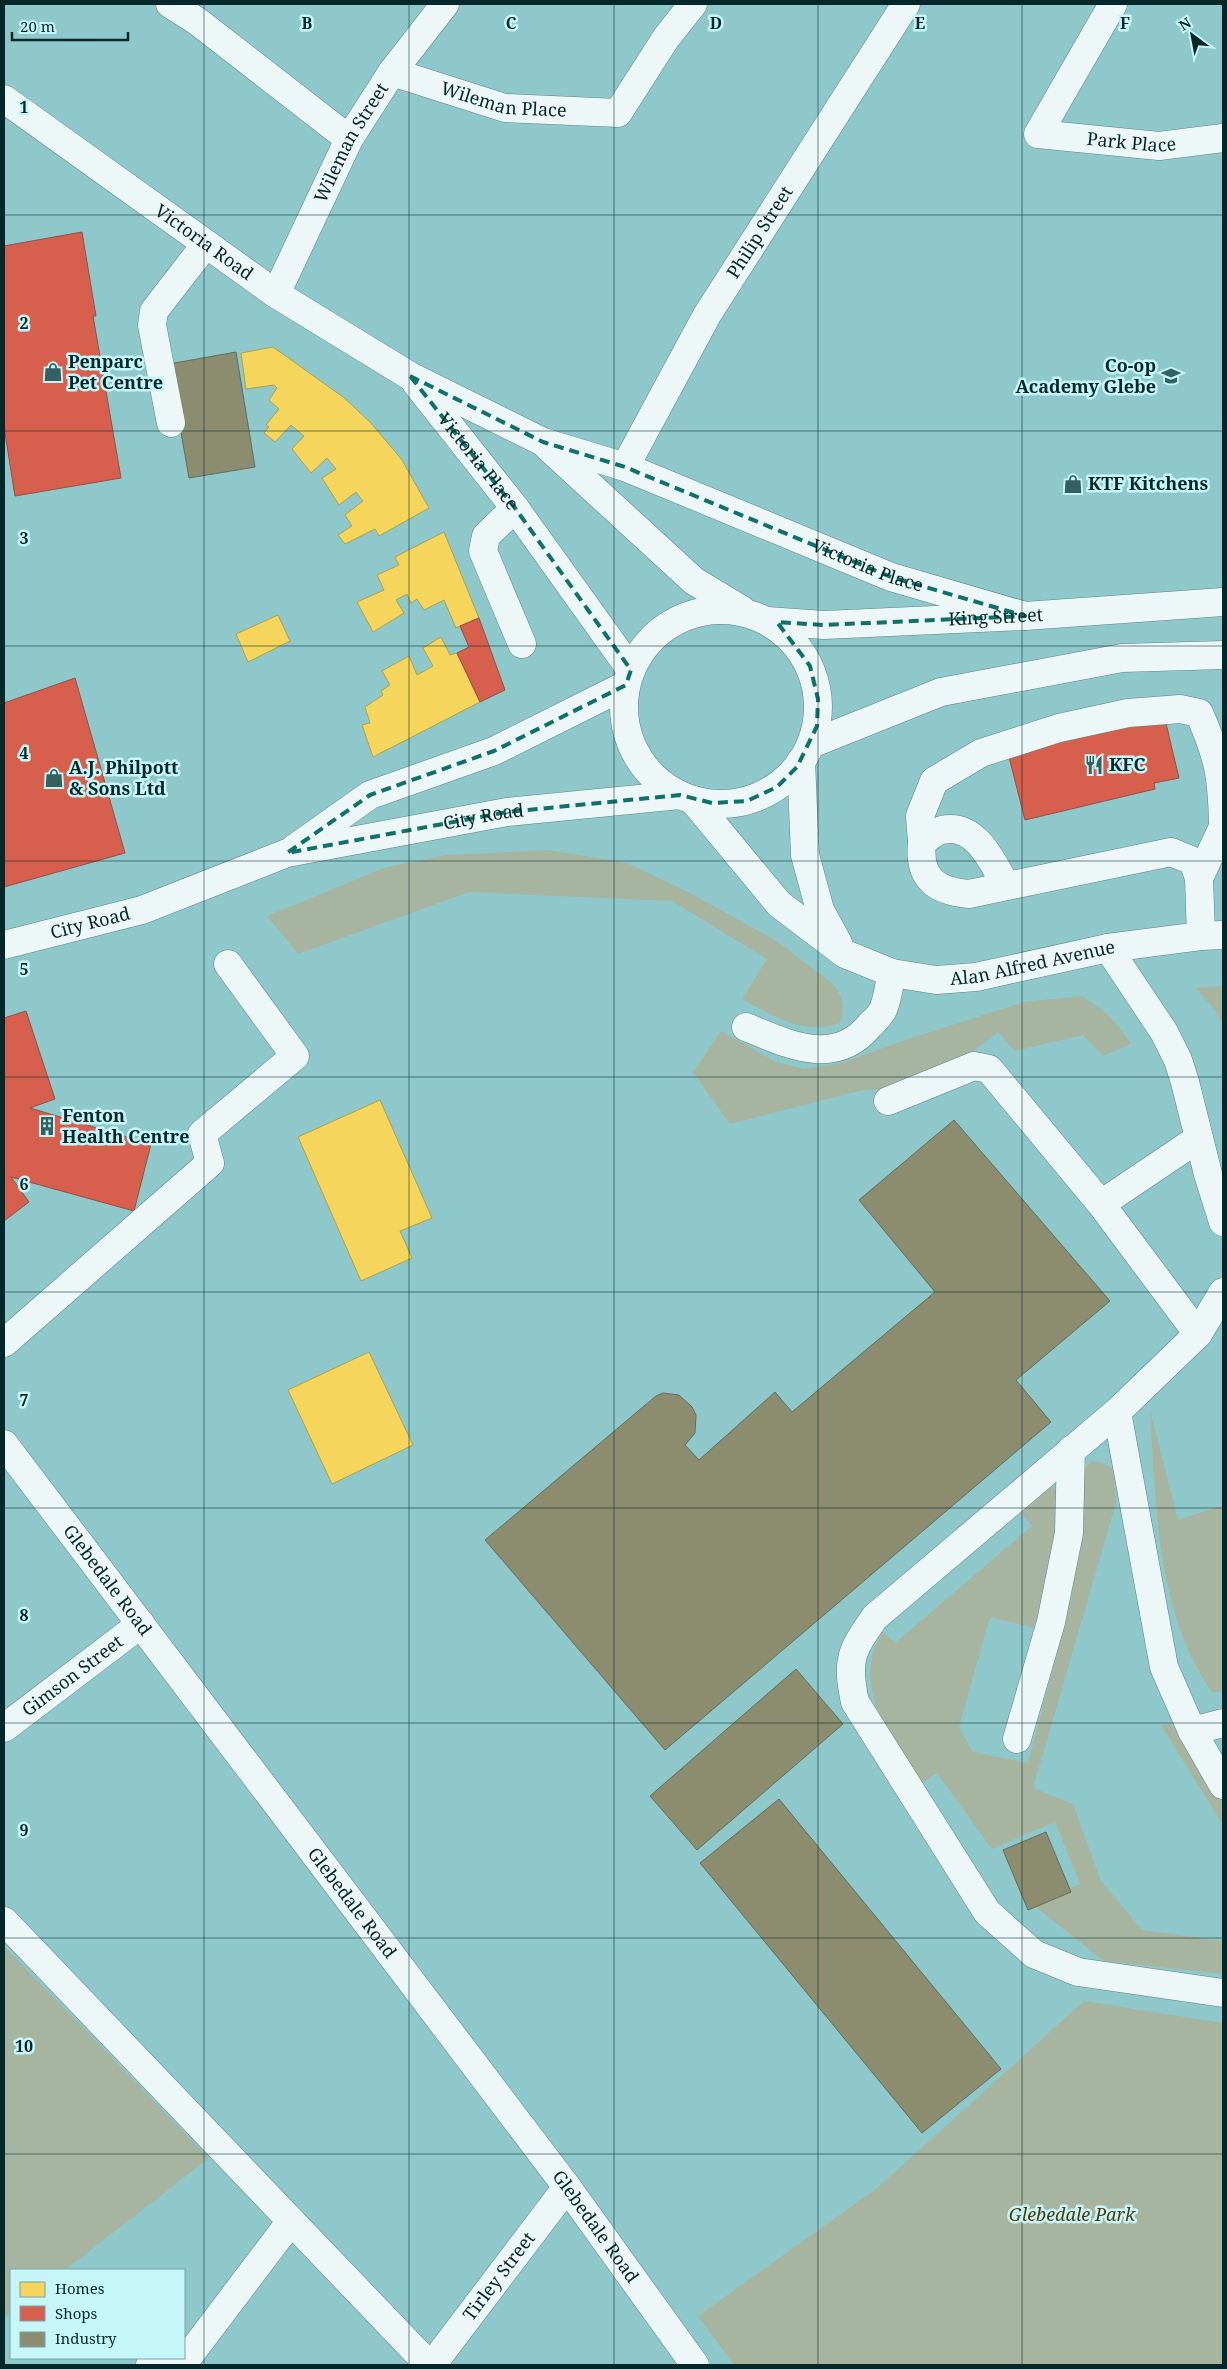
<svg xmlns="http://www.w3.org/2000/svg" width="1227" height="2369" viewBox="0 0 1227 2369" font-family="'Noto Serif',serif">
<style>
.green{fill:#a7b4a0}
.homes{fill:#f6d55c;stroke:#ada14d}
.shops{fill:#d6604d;stroke:#974f42}
.industry{fill:#8c8c6e;stroke:#636e5a}
.lines{fill:none;stroke-linecap:round;stroke-linejoin:round}
.minor-casing{stroke:#598587;stroke-width:29}
.major-casing{stroke:#598587;stroke-width:29}
.minor{stroke:#eef7f7;stroke-width:28}
.major{stroke:#eef7f7;stroke-width:28}
.marked{fill:none;stroke:#0e726b;stroke-width:4;stroke-dasharray:10 6;stroke-linejoin:round}
.grid{fill:none;stroke:#04282a;stroke-width:1;stroke-opacity:0.55}
.labels{text-anchor:middle;stroke-width:5;stroke-linejoin:round;paint-order:stroke}
.street-label{font-size:18px;fill:#04282a;stroke:#c6f6f9}
.poi-label{font-size:18px;font-weight:bold;fill:#04282a;stroke:#c6f6f9;text-anchor:start}
.park-label{font-size:18px;font-style:italic;fill:#513a09;stroke:#c6f6f9}
.grid-label{font-size:16px;text-anchor:middle;font-weight:bold;fill:#04282a;stroke:#c6f6f9;stroke-width:5;stroke-linejoin:round;paint-order:stroke}
</style>
<rect width="100%" height="100%" fill="#8ec8cb"/>
<g class="green">
<path d="M 548,850 L 627,863 L 688,892 L 775,940 L 833,984 C 843,997 845,1008 840,1023 C 804,1036 773,1016 742,999 L 767,959 L 672,901 L 469,892 L 298,954 L 267,916 L 384,868 L 447,855 Z"/>
<polygon points="1223,986 1223,1025 1216,1011 1195,988"/>
<path d="M 1081,996 C 1104,1009 1117,1022 1131,1044 L 1103,1056 L 1083,1035 L 1015,1051 L 998,1032 L 962,1060 L 894,1089 L 863,1090 L 730,1124 L 693,1072 L 721,1031 L 776,1062 L 804,1069 L 842,1063 L 902,1041 L 1024,1002 Z"/>
<path d="M 1150,1410 L 1178,1520 L 1223,1505 L 1223,1690 L 1212,1693 C 1204,1679 1194,1665 1188,1650 C 1156,1575 1155,1491 1150,1410 Z"/>
<path d="M 1092,1461 L 1104,1463 L 1114,1470 L 1116,1503 L 1033,1788 L 1073,1804 L 1101,1881 L 1142,1930 L 1223,1941 L 1223,1974 L 1104,1961 L 1032,1904 L 1080,1884 L 1055,1822 L 992,1849 L 937,1773 L 921,1784 C 893,1739 848,1686 883,1632 L 895,1643 L 1032,1526 L 1020,1512 L 1051,1485 L 1061,1497 L 1053,1567 L 1038,1629 L 990,1617 L 959,1727 L 973,1752 L 1028,1763 L 1072,1595 L 1081,1529 L 1084,1469 Z"/>
<polygon points="1171,1724 1211,1787 1223,1803 1223,1825 1161,1725"/>
<polygon points="4,1946 209,2158 65,2270 11,2270 11,2312 4,2318"/>
<polygon points="1084,2001 1223,2023 1223,2365 734,2365 698,2316 876,2189"/>
</g>
<g class="homes">
<polygon points="273,347 343,397 370,422 402,460 429,508 379,536 375,529 345,544 338,535 352,526 345,515 363,501 356,492 339,505 322,478 336,469 327,458 311,473 292,449 304,436 291,425 275,442 264,433 269,427 266,425 279,409 269,400 277,388 274,385 246,389 241,353"/>
<polygon points="444,532 479,618 456,628 444,600 424,610 417,599 411,603 407,594 396,600 404,613 373,632 357,602 384,590 377,575 399,565 395,557"/>
<polygon points="278,615 290,641 248,662 236,634"/>
<polygon points="441,637 450,655 457,653 480,702 373,757 362,725 370,723 365,707 383,695 381,691 390,685 382,671 409,656 417,675 433,666 423,648"/>
<polygon points="380,1100 432,1218 400,1231 412,1258 361,1281 298,1137"/>
<polygon points="369,1352 413,1445 332,1484 288,1390"/>
</g>
<g class="shops">
<polygon points="82,232 96,316 93,316 121,478 15,496 4,427 4,246"/>
<polygon points="479,618 505,690 480,702 457,653 469,647 460,626"/>
<polygon points="75,678 125,853 4,887 4,703"/>
<polygon points="1164,715 1179,778 1154,783 1155,789 1025,820 1008,753"/>
<polygon points="26,1011 55,1099 30,1108 151,1144 134,1211 11,1177 29,1202 4,1221 4,1018"/>
</g>
<g class="industry">
<polygon points="236,352 255,467 189,478 169,364"/>
<polygon points="954,1120 1110,1301 1016,1380 1051,1422 665,1750 485,1540 656,1396 663,1393 679,1395 692,1407 696,1415 695,1433 685,1445 699,1460 775,1392 792,1412 935,1292 859,1200"/>
<polygon points="796,1669 843,1724 697,1850 650,1796"/>
<polygon points="779,1799 1001,2069 922,2133 700,1863"/>
<polygon points="1046,1832 1071,1892 1028,1910 1003,1850"/>
</g>
<g class="lines">
<g class="minor-casing">
<g id="minor">
<polyline points="170,4 197,21 349,139"/>
<path id="s1" d="M 1113,4 L 1038,134 L 1159,146 L 1223,138"/>
<path id="s2" d="M 392,72 L 505,108 L 618,113 L 666,38 L 693,4"/>
<path id="s3" d="M 276,294 L 349,139 L 392,72 L 445,4"/>
<polyline points="171,423 152,325 154,311 206,244"/>
<path id="s4" d="M 625,467 L 707,315 L 906,4"/>
<polyline points="515,508 486,536 483,551 522,644"/>
<polyline points="801,761 805,855 820,910 838,943"/>
<path id="s5" d="M 693,800 L 779,904 L 845,954 L 892,973 L 936,980 L 976,977 L 1108,948 L 1201,936 L 1223,935"/>
<path d="M 922,842 L 920,816 L 934,781 L 981,753 L 1059,728 L 1128,713 L 1180,709 L 1199,713 C 1219,758 1222,777 1223,825"/>
<polyline points="1199,878 1223,827"/>
<path d="M 1006,886 C 993,863 976,822 942,830 C 936,831 928,838 922,842 C 918,878 935,891 969,894 L 1171,852 L 1193,861 L 1199,878 L 1201,936"/>
<polyline points="1108,948 1164,1032 1178,1060 1185,1082 1208,1174 1223,1222"/>
<path d="M 746,1027 C 788,1044 835,1068 870,1025 C 875,1020 882,1014 884,1007 C 888,997 889,984 892,973"/>
<polyline points="888,1101 974,1066 989,1069 1101,1204 1198,1334"/>
<polyline points="1101,1204 1199,1138"/>
<path d="M 1223,1292 L 1198,1334 L 1117,1412 L 875,1617 C 851,1651 846,1660 855,1702 L 987,1912 L 1034,1954 L 1078,1972 L 1223,1993"/>
<polyline points="4,1343 210,1163 202,1134 295,1056 228,964"/>
<polyline points="1117,1412 1164,1667 1192,1731 1223,1785"/>
<path id="s6" d="M 4,1444 L 567,2187 L 695,2365"/>
<path id="s7" d="M 4,1728 L 141,1624"/>
<polyline points="1192,1731 1223,1723"/>
<polyline points="1017,1739 1051,1622 1069,1533 1071,1450"/>
<polyline points="4,1921 429,2365"/>
<polyline points="150,2365 156,2358"/>
<polyline points="182,2365 291,2221"/>
<path id="s8" d="M 432,2365 L 567,2187"/>
</g>
</g>
<g class="major-casing">
<g id="major">
<path id="s9" d="M 4,99 L 276,294 L 410,376 L 543,442 L 625,467 L 891,577 L 1025,616"/>
<path id="s10" d="M 416,383 L 515,508 L 631,670"/>
<polyline points="548,447 694,581 742,610"/>
<circle cx="721" cy="707" r="97"/>
<path id="s11" d="M 767,621 L 824,625 L 1025,616 L 1223,602"/>
<polyline points="811,744 941,692 1122,658 1223,655"/>
<polyline points="295,848 370,795 494,751 626,685"/>
<path id="s12" d="M 4,945 L 142,910 L 287,853 L 507,812 L 680,795"/>
</g>
</g>
<use href="#minor" class="minor"/>
<use href="#major" class="major"/>
</g>
<path class="marked" d="M 410,376 L 543,442 L 625,467 L 891,577 L 1025,616 L 824,625 L 777,622 L 810,666 L 818,699 L 817,726 L 797,767 L 777,787 L 747,801 L 712,803 L 680,795 L 507,812 L 287,853 L 370,795 L 494,751 L 626,685 L 631,670 L 515,508 Z"/>
<path class="grid" d="M 204,4 L 204,2365M 409,4 L 409,2365M 614,4 L 614,2365M 818,4 L 818,2365M 1022,4 L 1022,2365M 4,215 L 1223,215M 4,431 L 1223,431M 4,646 L 1223,646M 4,861 L 1223,861M 4,1077 L 1223,1077M 4,1292 L 1223,1292M 4,1508 L 1223,1508M 4,1723 L 1223,1723M 4,1938 L 1223,1938M 4,2154 L 1223,2154"/>
<defs>
<g id="shop-bare" transform="scale(1.5)"><path d="M-5-2.5h2.3a2.7 3.5 0 0 1 5.4 0H5L5.5 6h-11ZM-1.5-2.5h3a1.5 2.3 0 0 0-3 0Z" fill="#346062" stroke="#c6f6f9" stroke-width="2.5" paint-order="stroke"/></g>
<g id="school-bare" transform="scale(1.5)"><path d="M0-5L7-2L0 1L-7-2ZM-4 1L0 2.5L4 1V4Q0 6-4 4Z" fill="#346062" stroke="#c6f6f9" stroke-width="2.5" paint-order="stroke"/></g>
<g id="restaurant-bare" transform="scale(1.5)"><path d="M-5-6h1v4h1v-4h1v4h1v-4h1v5L-1.5 .5V6h-2V.5L-5-1ZM5-6V6H3V1.5H1.5Q1.5-4 5-6Z" fill="#346062" stroke="#c6f6f9" stroke-width="2.5" paint-order="stroke"/></g>
<g id="building-bare" transform="scale(1.5)"><path d="M-4-6H4V6H1V3H-1V6H-4ZM-2.5-4.3h1.7v1.8h-1.7ZM.8-4.3h1.7v1.8H.8ZM-2.5-1h1.7V.8h-1.7ZM.8-1h1.7V.8H.8Z" fill="#346062" stroke="#c6f6f9" stroke-width="2.5" paint-order="stroke"/></g>
</defs>
<g fill-rule="evenodd">
<use href="#shop-bare" x="53" y="372"/>
<use href="#school-bare" x="1171" y="376"/>
<use href="#shop-bare" x="1073" y="484"/>
<use href="#restaurant-bare" x="1094" y="765"/>
<use href="#shop-bare" x="54" y="778"/>
<use href="#building-bare" x="47" y="1126"/>
</g>
<g class="labels">
<g class="street-label">
<text dy="6" stroke="none"><textPath href="#s2" startOffset="116">Wileman Place</textPath></text>
<text dy="6" stroke="none"><textPath href="#s1" startOffset="244">Park Place</textPath></text>
<text dy="6" stroke="none"><textPath href="#s3" startOffset="169">Wileman Street</textPath></text>
<text dy="6" stroke="none"><textPath href="#s4" startOffset="271">Philip Street</textPath></text>
<text dy="6" stroke="none"><textPath href="#s9" startOffset="246">Victoria Road</textPath></text>
<text dy="6" stroke="none"><textPath href="#s10" startOffset="100">Victoria Place</textPath></text>
<text dy="6" stroke="none"><textPath href="#s9" startOffset="988">Victoria Place</textPath></text>
<text dy="6" stroke="none"><textPath href="#s11" startOffset="229">King Street</textPath></text>
<text dy="6" stroke="none"><textPath href="#s12" startOffset="498">City Road</textPath></text>
<text dy="6" stroke="none"><textPath href="#s12" startOffset="89">City Road</textPath></text>
<text dy="6" stroke="none"><textPath href="#s5" startOffset="411">Alan Alfred Avenue</textPath></text>
<text dy="6" stroke="none"><textPath href="#s6" startOffset="171">Glebedale Road</textPath></text>
<text dy="6" stroke="none"><textPath href="#s7" startOffset="86">Gimson Street</textPath></text>
<text dy="6" stroke="none"><textPath href="#s6" startOffset="576">Glebedale Road</textPath></text>
<text dy="6" stroke="none"><textPath href="#s6" startOffset="981">Glebedale Road</textPath></text>
<text dy="6" stroke="none"><textPath href="#s8" startOffset="111">Tirley Street</textPath></text>
</g>
<g class="poi-label">
<text x="68" y="368">Penparc<tspan x="68" dy="21">Pet Centre</tspan></text>
<text x="1156" y="372" text-anchor="end">Co-op<tspan x="1156" dy="21">Academy Glebe</tspan></text>
<text x="1088" y="490">KTF Kitchens</text>
<text x="1109" y="771">KFC</text>
<text x="69" y="774">A.J. Philpott<tspan x="69" dy="21">&amp; Sons Ltd</tspan></text>
<text x="62" y="1122">Fenton<tspan x="62" dy="21">Health Centre</tspan></text>
</g>
<g class="park-label">
<text x="1072" y="2221">Glebedale Park</text>
</g>
</g>
<g class="grid-label">
<text x="307" y="29">B</text>
<text x="511" y="29">C</text>
<text x="716" y="29">D</text>
<text x="920" y="29">E</text>
<text x="1125" y="29">F</text>
<text x="24" y="113">1</text>
<text x="24" y="329">2</text>
<text x="24" y="544">3</text>
<text x="24" y="759">4</text>
<text x="24" y="975">5</text>
<text x="24" y="1190">6</text>
<text x="24" y="1406">7</text>
<text x="24" y="1621">8</text>
<text x="24" y="1836">9</text>
<text x="24" y="2052">10</text>
</g>
<rect width="1227" height="2369" fill="none" stroke="#04282a" stroke-width="10"/>
<rect x="10" y="2269" width="175" height="90" fill="#c6f6f9" stroke="#78a4a6"/>
<rect x="20" y="2282" width="25" height="15" fill="#f6d55c" stroke="#78a4a6"/>
<text x="55" y="2294" font-size="15" fill="#04282a">Homes</text>
<rect x="20" y="2306" width="25" height="15" fill="#d6604d" stroke="#78a4a6"/>
<text x="55" y="2319" font-size="15" fill="#04282a">Shops</text>
<rect x="20" y="2332" width="25" height="15" fill="#8c8c6e" stroke="#78a4a6"/>
<text x="55" y="2344" font-size="15" fill="#04282a">Industry</text>
<g transform="translate(1192 35) rotate(328)" stroke="#c6f6f9" stroke-width="4" paint-order="stroke">
<path d="M0-4L9 19L0 12L-9 19Z" fill="#04282a"/>
<text y="-8" font-size="14" font-weight="bold" text-anchor="middle" fill="#04282a">N</text>
</g>
<path d="M12 32v8h116v-8" fill="none" stroke="#04282a" stroke-width="2.5"/>
<text x="20" y="32" font-size="15" fill="#04282a" stroke="#c6f6f9" stroke-width="4" paint-order="stroke">20 m</text>
</svg>
